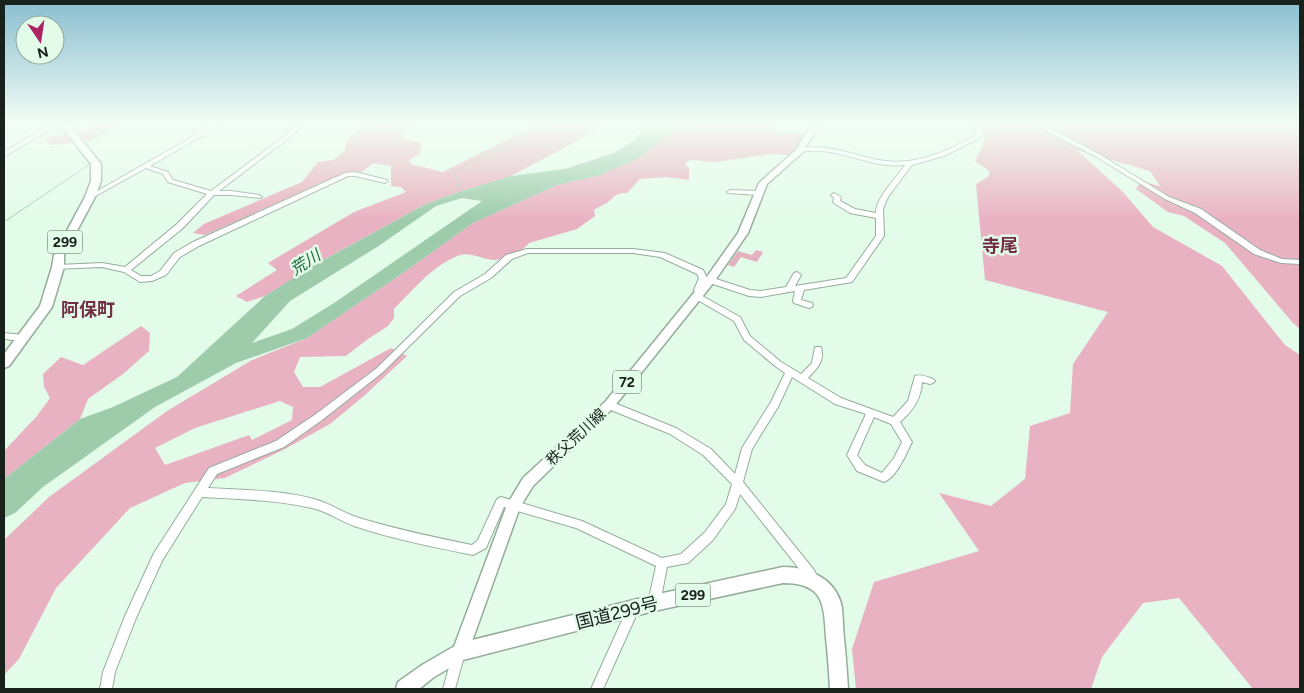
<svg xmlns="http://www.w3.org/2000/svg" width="1304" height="693" viewBox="0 0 1304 693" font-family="Figtree,'Noto Sans JP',sans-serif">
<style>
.green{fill:#e3b1bf}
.forest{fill:#e9b2c2;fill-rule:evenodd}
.water{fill:#9eccab;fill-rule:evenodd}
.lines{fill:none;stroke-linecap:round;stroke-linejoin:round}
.stream{stroke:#9eccab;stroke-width:1}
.minor-casing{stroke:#95ac9b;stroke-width:2}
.major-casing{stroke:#95ac9b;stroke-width:3}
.highway-casing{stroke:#95ac9b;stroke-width:3}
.minor{fill:#fff;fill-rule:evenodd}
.major{fill:#fff;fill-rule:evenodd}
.highway{fill:#fff;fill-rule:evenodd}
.labels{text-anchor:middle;stroke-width:5;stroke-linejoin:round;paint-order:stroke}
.shield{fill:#e3fbe9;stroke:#556259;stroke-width:1}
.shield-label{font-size:14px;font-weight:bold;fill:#18211b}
.street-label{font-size:15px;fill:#18211b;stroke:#e3fbe9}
.water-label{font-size:16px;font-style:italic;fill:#1f653b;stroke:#e3fbe9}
.quarter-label{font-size:18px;font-weight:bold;fill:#722e47;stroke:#e3fbe9}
.near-street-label{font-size:18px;fill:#18211b;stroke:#e3fbe9}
</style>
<rect width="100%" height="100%" fill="#e3fbe9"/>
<polygon class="green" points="756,250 763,252 757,262 741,257 734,267 728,265 738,251 752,255"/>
<g class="forest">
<polygon points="101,123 125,123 86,141 51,145 46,141 48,137 85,131"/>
<polygon points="364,123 414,123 405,131 402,139 421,143 420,154 409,160 411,164 443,172 540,123 606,123 566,147 511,176 453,194 424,205 325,259 265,296 247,302 236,296 277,270 268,263 354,212 406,192 401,187 391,186 391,166 373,163 361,173 277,203 205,235 193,233 204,224 302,182 318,162 333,160 345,151 347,140"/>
<path d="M 680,123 L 770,123 L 778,133 L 803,133 L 804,138 L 791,155 L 770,154 L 716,162 L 690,160 L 685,164 L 689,168 L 689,180 L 667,177 L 640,179 L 627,193 C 612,193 616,198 605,204 C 601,206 598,207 594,210 L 595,216 L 577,229 L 529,243 C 522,252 507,259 495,260 C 483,260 472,252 460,255 C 434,264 413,290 394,309 L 394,318 L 388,326 L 368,339 L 346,356 L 300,357 L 294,372 L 303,387 L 320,387 L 391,348 L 407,356 L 365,395 L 330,424 L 285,449 L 225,478 L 185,483 L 130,508 L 56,588 L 19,659 L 4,675 L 4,540 L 49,497 L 167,411 L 252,360 L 307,338 L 403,273 L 473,223 L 557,185 L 601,175 L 665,137 ZM 280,401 L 293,407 L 292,420 L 252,440 L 249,435 L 165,465 L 155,448 L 195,428 Z"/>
<polygon points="986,123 1300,123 1300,329 1293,323 1225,243 1184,216 1168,212 1136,189 1141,181 1160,186 1150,171 1077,150 1123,192 1153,227 1222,266 1285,345 1300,355 1300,689 1253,689 1179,598 1143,603 1102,657 1091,689 856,689 852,649 874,582 979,551 939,493 991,506 1025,479 1030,426 1070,413 1073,364 1108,312 985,280 976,184 989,176 989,171 975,161 983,145"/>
<polygon points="141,326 150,333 149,351 123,374 88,399 80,419 4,479 4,451 37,416 50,398 44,387 43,374 61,357 83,365"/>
</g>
<path class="water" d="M 646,123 L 680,123 L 641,157 L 601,175 L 557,185 L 473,223 L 403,273 L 307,338 L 236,363 L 155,407 L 43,487 L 15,513 L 4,518 L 4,479 L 80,419 L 113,407 L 177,377 L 265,296 L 309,268 L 424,205 L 453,194 L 511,176 L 565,169 L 614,153 L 635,140 ZM 462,198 L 482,201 L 334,303 L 292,329 L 252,343 L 290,301 L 377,247 L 436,206 Z"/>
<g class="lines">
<g class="stream">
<polyline points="84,144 121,123"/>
<polyline points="461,194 455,174 456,171 511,142 539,123"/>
<polyline points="4,222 90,164 79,151 80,147"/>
</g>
<g class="minor-casing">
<g id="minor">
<polygon points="13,123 4,128 5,123"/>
<polygon points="52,123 60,123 4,157 4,152"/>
<polygon points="216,123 224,123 150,166 168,172 173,180 211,191 282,138 293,129 296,123 302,123 297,131 286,140 219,191 231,191 259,195 262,197 261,198 231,195 214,195 183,228 131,270 141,276 151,276 160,271 174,253 193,242 345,173 355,172 387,180 388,181 385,183 355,176 348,176 199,246 180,257 166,275 152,281 140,282 124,272 102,267 55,269 54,267 55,265 58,265 102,263 125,267 177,224 207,194 168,182 163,174 146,168 92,198 90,199 87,197"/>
<path d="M 974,123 L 980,123 L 983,133 L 981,137 L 944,156 L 912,165 L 888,197 L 883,209 L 884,236 L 852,282 L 804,290 L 801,300 L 812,303 L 813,305 L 812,307 L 809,308 L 794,303 L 793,301 L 795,291 L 761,297 L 749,296 L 707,282 L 706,280 L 703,289 L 705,291 L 701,294 L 695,292 L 694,290 L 699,278 L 697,274 L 660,257 L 633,253 L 528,253 L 512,259 L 491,278 L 460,296 L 383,372 L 322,420 L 284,447 L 217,474 L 208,488 C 243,490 280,490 314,499 C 329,503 342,512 356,517 C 394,529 433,537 472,545 L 478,540 L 497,499 L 501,497 L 582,521 L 662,558 L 681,554 L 705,532 L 726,504 L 732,484 L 703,455 L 670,434 L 606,408 L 604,405 L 606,402 L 612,402 L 676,428 L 711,449 L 735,474 L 742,448 L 771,402 L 785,373 L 775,366 L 744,340 L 734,321 L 694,298 L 693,296 L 697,293 L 740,317 L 750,336 L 781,362 L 801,374 L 812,363 L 815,347 L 821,347 C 825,362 817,368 808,378 L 841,398 L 893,417 L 908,401 L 915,376 C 920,374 928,377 933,379 L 935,381 L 933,383 L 930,384 L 922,382 C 921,399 913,411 900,422 L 912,442 C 906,454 897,477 884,482 L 857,471 L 847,455 L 866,414 L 835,404 L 792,377 L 778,407 L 752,449 L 743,482 L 814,570 L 816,574 L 813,583 L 809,584 L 805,583 L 803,579 L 804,575 L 740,494 L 735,509 L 713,540 L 688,563 L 667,567 L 660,603 L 658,607 L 654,609 L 650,607 L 648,603 L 656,566 L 576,528 L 504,507 L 486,548 L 473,555 C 433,547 393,539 354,526 C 340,521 327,511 312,508 C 277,500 239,499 202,497 L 162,561 L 136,618 L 115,672 L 112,689 L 100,689 L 103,672 L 125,616 L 154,553 L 209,468 L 276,441 L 316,414 L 377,368 L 454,292 L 485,274 L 506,255 L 527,249 L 633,249 L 665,253 L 703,270 L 707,278 L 706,280 L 710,277 L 750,290 L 761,291 L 786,287 L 794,273 L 797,272 L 801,275 L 795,286 L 846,278 L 876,236 L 876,218 L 850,213 L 834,203 L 833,202 L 834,198 L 831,195 L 834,193 L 841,197 L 840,201 L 855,209 L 876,213 C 875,199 897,177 905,165 C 868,169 838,145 800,152 L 797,150 L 798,149 C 825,143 847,153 874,159 C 911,168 944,153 976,135 ZM 874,417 L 891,424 L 902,442 L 894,458 L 882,473 L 865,465 L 857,455 Z"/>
<polygon points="1031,123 1039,123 1099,154 1169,197 1201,209 1260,250 1282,259 1300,260 1300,264 1281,263 1254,254 1195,213 1165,199 1095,156"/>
<polygon points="730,190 758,191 761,193 758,195 728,193 727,192"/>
<polygon points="4,333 23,335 27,338 23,341 4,339"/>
<polygon points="633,603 637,605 639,609 603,689 591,689 629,605"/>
<polygon points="459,647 463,649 465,653 455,689 443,689 453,653 455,649"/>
</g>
</g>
<g class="major-casing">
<polygon id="major" points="812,123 820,123 803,152 767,184 748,233 714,282 613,408 533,486 520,507 466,658 460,660 454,658 452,652 507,505 523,478 605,402 706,278 738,233 759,183 797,149"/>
</g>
<g class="highway-casing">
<g id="highway">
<polygon points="59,123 68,123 101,164 101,181 95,197 64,255 64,267 52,307 9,366 4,368 4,354 40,306 52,267 54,255 85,197 91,181 91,164"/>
<path d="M 783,567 C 809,567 837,579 842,608 C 843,618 843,629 844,639 C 846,656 847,672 848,689 L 830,689 C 829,672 828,655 826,638 C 824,604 824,583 783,583 L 654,611 L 463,660 L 434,677 L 419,689 L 396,689 L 398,682 L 422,665 L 460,643 L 654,595 Z"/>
</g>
</g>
<use href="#minor" class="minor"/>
<use href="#major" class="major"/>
<use href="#highway" class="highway"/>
</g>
<linearGradient id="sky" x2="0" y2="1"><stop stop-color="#8abed0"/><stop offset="0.56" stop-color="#f2fdf5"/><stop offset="1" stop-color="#f2fdf5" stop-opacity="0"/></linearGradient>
<rect width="1304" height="220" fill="url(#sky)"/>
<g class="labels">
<g class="shield">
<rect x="47.5" y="230.5" width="35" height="23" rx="4"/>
<rect x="613" y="370.5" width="28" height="23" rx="4"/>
<rect x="675.5" y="583.5" width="35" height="23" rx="4"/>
</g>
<g class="shield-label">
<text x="65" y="247">299</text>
<text x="627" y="387">72</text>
<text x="693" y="600">299</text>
</g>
<g class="street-label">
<text transform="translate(576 437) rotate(-43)" y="5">秩父荒川線</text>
</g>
<g class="water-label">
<text transform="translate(305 262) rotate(-33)" y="6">荒川</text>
</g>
<g class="quarter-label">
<text x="1000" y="252">寺尾</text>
<text x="88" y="316">阿保町</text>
</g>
<g class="near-street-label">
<text transform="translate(617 613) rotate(-14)" y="6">国道299号</text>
</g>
</g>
<rect width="1304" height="693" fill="none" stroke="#18211b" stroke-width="10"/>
<g transform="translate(40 40) rotate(167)"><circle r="24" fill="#e3fbe9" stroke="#92a497"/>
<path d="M0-4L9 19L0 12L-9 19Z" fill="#ae2361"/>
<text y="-8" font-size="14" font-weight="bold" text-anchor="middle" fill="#18211b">N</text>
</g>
</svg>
